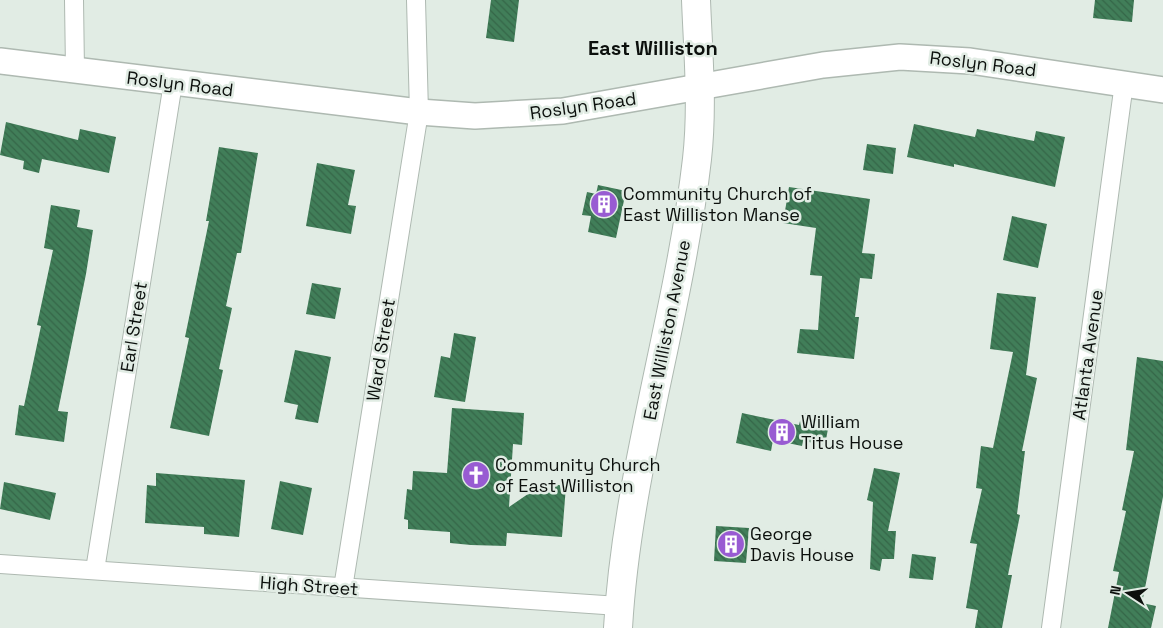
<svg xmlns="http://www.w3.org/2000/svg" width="1163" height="628" viewBox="0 0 1163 628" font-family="'Space Grotesk',sans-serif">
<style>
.building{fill:url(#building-back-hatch)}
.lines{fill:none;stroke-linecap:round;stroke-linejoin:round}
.street-casing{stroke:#aeb9b1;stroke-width:20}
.secondary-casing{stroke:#aeb9b1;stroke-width:28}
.primary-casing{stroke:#aeb9b1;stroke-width:30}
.street{stroke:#fff;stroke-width:18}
.secondary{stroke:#fff;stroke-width:25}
.primary{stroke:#fff;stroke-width:28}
.labels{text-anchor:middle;stroke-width:5;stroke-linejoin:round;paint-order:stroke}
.street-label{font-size:18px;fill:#0c100d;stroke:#e1ece4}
.poi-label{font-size:18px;fill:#0c100d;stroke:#e1ece4;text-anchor:start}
.quarter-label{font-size:20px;font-weight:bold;fill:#0c100d;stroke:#e1ece4}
</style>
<defs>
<pattern id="building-back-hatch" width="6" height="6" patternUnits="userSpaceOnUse" patternTransform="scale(1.25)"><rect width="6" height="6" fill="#417e59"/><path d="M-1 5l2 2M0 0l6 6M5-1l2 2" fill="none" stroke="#356648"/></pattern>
</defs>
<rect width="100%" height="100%" fill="#e1ece4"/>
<g class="building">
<polygon points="491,0 519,0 514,42 486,38"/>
<polygon points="1095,0 1134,0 1132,22 1093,18"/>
<polygon points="6,122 78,140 80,129 116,137 109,173 42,159 39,173 23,169 24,161 0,155"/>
<polygon points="914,124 975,137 977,129 1034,141 1036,131 1065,137 1055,187 954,164 954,167 907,157"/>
<polygon points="867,144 896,148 893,174 863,170"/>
<polygon points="219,147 258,153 241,253 237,253 226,306 232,308 219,369 223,370 209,436 170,428 189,338 185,337 209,221 206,221"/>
<polygon points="317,163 355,170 348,205 356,206 351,234 306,226"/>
<polygon points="598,185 626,191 616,238 588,232 591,216 582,215 587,192 596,194"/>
<polygon points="789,187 870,199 862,253 875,254 872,279 860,278 855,317 859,317 854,359 797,353 800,329 818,330 822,276 810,275 816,228 783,223"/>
<polygon points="51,205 80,210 77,227 93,230 86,274 58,411 68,412 64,442 15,435 19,405 24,406 41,326 37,325 53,250 44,248"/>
<polygon points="1012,216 1047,224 1038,268 1003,260"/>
<polygon points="312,283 341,288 335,319 306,314"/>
<polygon points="997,293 1036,297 1026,375 1037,378 1022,451 1025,451 1017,514 1020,515 1008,575 1012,575 1002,628 975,628 978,610 966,608 977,544 970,543 982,489 976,488 981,446 993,448 1013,352 990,349"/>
<polygon points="454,333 476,337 465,402 434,397 441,356 450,358"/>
<polygon points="295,350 331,357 318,423 295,419 298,405 284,402"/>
<polygon points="1137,357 1163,361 1163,497 1142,603 1156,606 1151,628 1108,628 1119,572 1113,571 1126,511 1122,510 1134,451 1126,450"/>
<polygon points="452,408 524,413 522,445 513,444 509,507 544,483 566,486 562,537 507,533 506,546 471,545 450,543 450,532 408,529 408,520 404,519 407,489 412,490 413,471 447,473"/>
<polygon points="742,413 799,425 802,413 830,418 825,445 803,441 802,446 773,440 771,451 736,443"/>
<polygon points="874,468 900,473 888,531 896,531 894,559 882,559 880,571 870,569 873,502 867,500"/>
<polygon points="156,473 245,480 239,537 204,534 204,527 145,523 147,485 156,486"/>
<polygon points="280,481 312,488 303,535 271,529"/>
<polygon points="4,482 56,493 50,520 0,509"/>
<polygon points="716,526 749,528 746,563 714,561"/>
<polygon points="912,554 936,557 933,580 909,578"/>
</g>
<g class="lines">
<g class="street-casing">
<g id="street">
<polyline points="74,0 75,70"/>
<polyline points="0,564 619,606"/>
<polyline points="95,570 173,83"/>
<polyline points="343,588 419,112 416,0"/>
<polyline points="1051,628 1124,83"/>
</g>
</g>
<g class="secondary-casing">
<polyline id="secondary" points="0,61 419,112 475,116 563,111 823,65 900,57 970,61 1163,90"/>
</g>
<g class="primary-casing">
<path id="primary" d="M 618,628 C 627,471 679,316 697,159 C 703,106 698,52 696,0"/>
</g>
<use href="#street" class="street"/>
<use href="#secondary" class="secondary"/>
<use href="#primary" class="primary"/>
</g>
<defs>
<g id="building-disc" transform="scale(1.4375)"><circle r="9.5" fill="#985bd2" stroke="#e1ece4"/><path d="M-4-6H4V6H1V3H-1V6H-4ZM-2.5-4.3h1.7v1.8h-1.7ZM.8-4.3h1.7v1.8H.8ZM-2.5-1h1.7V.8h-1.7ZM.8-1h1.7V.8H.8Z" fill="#fff"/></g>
<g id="church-disc" transform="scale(1.4375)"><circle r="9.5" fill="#985bd2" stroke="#e1ece4"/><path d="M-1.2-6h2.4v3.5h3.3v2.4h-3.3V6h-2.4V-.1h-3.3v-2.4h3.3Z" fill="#fff"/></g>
</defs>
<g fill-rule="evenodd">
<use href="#building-disc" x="604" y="204"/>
<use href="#building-disc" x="782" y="432"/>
<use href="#church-disc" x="476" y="475"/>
<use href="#building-disc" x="731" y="544"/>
</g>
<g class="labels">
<g class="street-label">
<text transform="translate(983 64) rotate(7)" y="6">Roslyn Road</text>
<text transform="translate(180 84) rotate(7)" y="6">Roslyn Road</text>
<text transform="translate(583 106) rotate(-8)" y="6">Roslyn Road</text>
<text transform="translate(134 327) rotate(-81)" y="6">Earl Street</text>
<text transform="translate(667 330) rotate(-79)" y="6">East Williston Avenue</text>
<text transform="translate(381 350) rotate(-81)" y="6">Ward Street</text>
<text transform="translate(1088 355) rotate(-82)" y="6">Atlanta Avenue</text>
<text transform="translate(309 586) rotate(4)" y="6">High Street</text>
</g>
<g class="poi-label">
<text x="623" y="200">Community Church of<tspan x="623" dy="21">East Williston Manse</tspan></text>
<text x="801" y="428">William<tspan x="801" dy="21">Titus House</tspan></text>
<text x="495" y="471">Community Church<tspan x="495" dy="21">of East Williston</tspan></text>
<text x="750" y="540">George<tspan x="750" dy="21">Davis House</tspan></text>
</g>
<g class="quarter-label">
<text x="653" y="55">East Williston</text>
</g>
</g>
<g transform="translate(1128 593) rotate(282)" stroke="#e1ece4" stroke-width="4" paint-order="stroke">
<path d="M0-4L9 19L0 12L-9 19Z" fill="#0c100d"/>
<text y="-8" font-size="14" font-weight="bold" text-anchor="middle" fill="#0c100d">N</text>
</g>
</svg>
